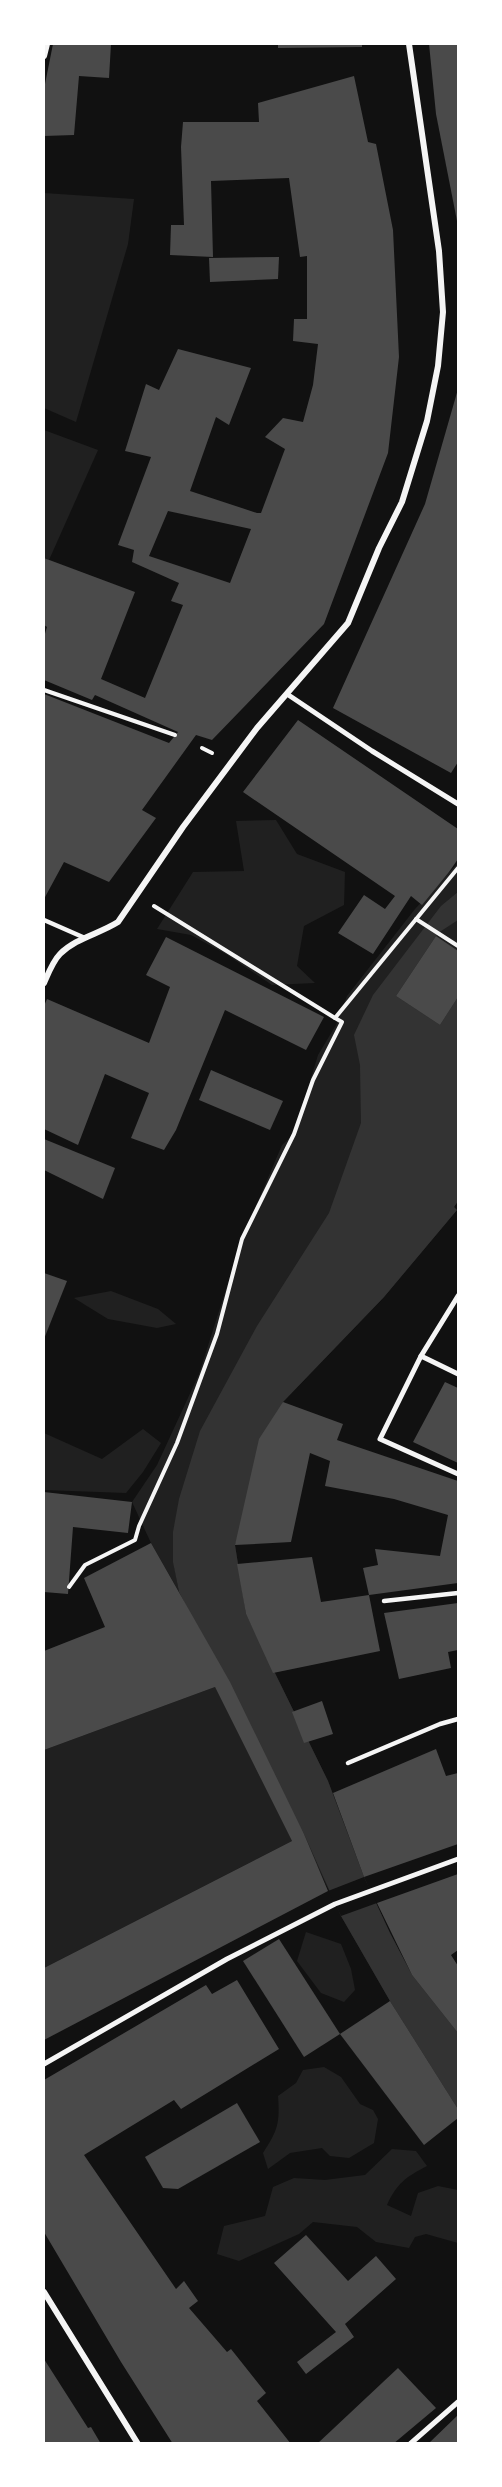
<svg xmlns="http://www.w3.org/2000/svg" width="502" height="2487" viewBox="0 0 502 2487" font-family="'Zilla Slab',serif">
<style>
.green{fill:#202020}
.water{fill:#333}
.pier{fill:#111}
.building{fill:#4a4a4a;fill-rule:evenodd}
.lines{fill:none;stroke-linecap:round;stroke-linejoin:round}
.path{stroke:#f5f5f5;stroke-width:4}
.service{stroke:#f5f5f5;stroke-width:4.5}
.pedestrian{stroke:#f5f5f5;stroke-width:5}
.minor{stroke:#f5f5f5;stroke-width:6}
</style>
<rect width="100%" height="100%" fill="#111"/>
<g class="green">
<polygon points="44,193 134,199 128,244 76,422 44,408"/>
<polygon points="44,430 98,450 49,560 44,558"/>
<polygon points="276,820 297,854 345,872 344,905 304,926 297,966 315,983 272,985 226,954 191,935 157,929 193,872 244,871 236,821"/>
<polygon points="458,863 458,1201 454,1207 457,1210 384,1297 283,1402 235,1545 246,1614 328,1781 364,1877 390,1933 412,1975 458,2032 458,2109 390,2001 341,1916 174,1565 179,1592 151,1543 132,1502 157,1465 199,1374 242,1239 282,1145 294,1134 318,1055 336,1025 347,996 415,909"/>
<polygon points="111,1291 158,1309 176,1324 157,1328 108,1319 74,1298"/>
<polygon points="143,1429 161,1443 143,1472 126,1493 44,1490 44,1433 102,1459"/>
<polygon points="215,1687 292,1841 44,1968 44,1750"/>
<polygon points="306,1932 341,1944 351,1969 355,1990 344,2002 321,1993 297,1961"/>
<path d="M 324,2067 L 341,2077 L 360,2104 L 373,2110 L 378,2119 L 374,2143 L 349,2158 L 330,2156 L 322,2148 L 290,2153 L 268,2169 L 263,2153 C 278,2130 280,2123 278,2096 L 296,2083 L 303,2070 Z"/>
<path d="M 392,2149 L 416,2151 L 427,2166 C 406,2177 397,2183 387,2205 L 411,2216 L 418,2193 L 438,2186 L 458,2190 L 458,2243 L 426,2234 L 415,2237 L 409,2248 L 376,2242 L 357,2227 L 313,2222 L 299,2234 L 239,2261 L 217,2254 L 224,2226 L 265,2216 L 273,2187 L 294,2178 L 325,2180 L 365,2175 Z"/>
</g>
<polygon class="water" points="458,892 458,920 438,933 396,996 440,1025 458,997 458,1201 454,1207 457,1210 384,1297 283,1402 235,1545 246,1614 328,1781 364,1877 390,1933 412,1975 458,2033 458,2109 390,2001 341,1916 304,1834 179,1592 173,1562 173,1532 179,1499 200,1431 257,1326 329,1213 361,1123 360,1065 354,1035 373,995 441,906"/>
<polygon class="pier" points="364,1877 377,1903 341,1916 328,1891"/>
<g class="building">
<polygon points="53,44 111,44 109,78 79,76 74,135 44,136 44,89"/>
<polygon points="278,44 362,44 362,47 278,48"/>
<polygon points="429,44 458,44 458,226 436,114"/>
<path d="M 354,76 L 368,142 L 376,144 L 393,230 L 399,357 L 388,453 L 324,624 L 212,740 L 196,735 L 142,810 L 156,818 L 109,882 L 64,862 L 44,899 L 44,694 L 169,743 L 178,732 L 95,695 L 92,700 L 44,680 L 44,637 L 47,627 L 44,625 L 44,558 L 135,592 L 101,679 L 145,698 L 183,605 L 171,601 L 179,583 L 132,562 L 134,550 L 118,545 L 151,457 L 125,451 L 146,384 L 159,390 L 178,349 L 251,368 L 229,425 L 216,417 L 190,491 L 257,513 L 261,513 L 285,449 L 265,437 L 283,418 L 303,422 L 313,385 L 318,344 L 293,341 L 294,319 L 307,319 L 307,256 L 300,257 L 289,178 L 211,181 L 213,257 L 170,255 L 171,225 L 184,225 L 181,147 L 183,122 L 259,122 L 258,103 ZM 168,511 L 251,529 L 230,583 L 149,556 Z"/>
<polygon points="279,257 278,279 210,282 209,258"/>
<polygon points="458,389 458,762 451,773 333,708 425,504"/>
<polygon points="298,720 458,829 458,859 449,872 422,905 411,896 373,954 338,933 364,895 385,909 395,896 243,792"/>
<polygon points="436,936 458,951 458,997 440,1025 396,996"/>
<polygon points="166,937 324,1017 306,1050 225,1010 176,1130 164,1150 131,1138 149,1093 105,1074 78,1145 44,1129 44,1006 47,999 149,1043 170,987 146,975"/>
<polygon points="211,1070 283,1101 270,1130 199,1100"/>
<polygon points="44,1139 115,1168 103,1199 44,1170"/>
<polygon points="44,1273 67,1281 44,1339"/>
<polygon points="445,1382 458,1388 458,1463 413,1442"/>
<polygon points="283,1402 343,1424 337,1440 458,1481 458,1583 369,1595 363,1568 378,1565 375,1549 440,1556 448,1515 394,1499 325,1486 330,1461 310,1453 291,1542 235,1545 259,1439"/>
<polygon points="44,1492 132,1502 128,1533 73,1527 68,1594 44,1592"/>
<polygon points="151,1543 230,1682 304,1834 328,1891 44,2040 44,1968 292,1841 215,1687 44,1750 44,1651 105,1627 84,1578"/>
<polygon points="312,1557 321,1602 369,1595 380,1651 273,1673 246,1614 237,1564"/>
<polygon points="458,1603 458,1650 448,1652 451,1668 399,1679 384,1613"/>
<polygon points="322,1701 333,1734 304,1743 292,1712"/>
<polygon points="436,1749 446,1776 458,1773 458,1844 364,1877 333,1793"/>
<polygon points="458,1874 458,1950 451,1955 458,1966 458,2033 412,1975 377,1903"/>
<polygon points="279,1939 340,2034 304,2057 243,1961"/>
<polygon points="237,1980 279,2049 181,2109 174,2100 84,2155 176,2289 184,2281 198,2301 189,2308 227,2352 231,2349 266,2393 257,2401 291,2444 173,2444 121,2362 44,2232 44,2080 206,1985 212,1994"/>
<polygon points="390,2001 458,2109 458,2118 424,2145 340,2034"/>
<polygon points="237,2103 260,2142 178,2189 163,2188 145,2157"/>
<polygon points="306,2235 348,2281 376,2256 396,2279 345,2324 354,2337 306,2374 297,2362 336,2332 274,2263"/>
<polygon points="44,2359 88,2428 91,2427 101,2444 44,2444"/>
<polygon points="398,2368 436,2408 393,2444 317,2444"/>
<polygon points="458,2415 458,2444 428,2444"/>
</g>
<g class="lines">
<g class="path">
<polyline points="44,690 175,735"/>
<polyline points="202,748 212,753"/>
<polyline points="154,906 335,1018 458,868"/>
<polyline points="416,919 458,946"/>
<polyline points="69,1587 85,1565 135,1540 139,1526 177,1443 217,1334 242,1239 294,1134 313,1080 342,1022 335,1018"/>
</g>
<g class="service">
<polyline points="44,920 85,938"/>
<polyline points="384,1601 458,1593"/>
<polyline points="348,1763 440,1724 458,1719"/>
</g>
<g class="pedestrian">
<polyline points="287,694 372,751 458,804"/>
<polyline points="458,1296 421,1356 380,1439 458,1474"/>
<polyline points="421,1356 458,1374"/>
<polyline points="44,2064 227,1959 335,1904 458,1859"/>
<polyline points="410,2444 458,2402"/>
</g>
<g class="minor">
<polyline points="44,56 47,44"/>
<path d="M 44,983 C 48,974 53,961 60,954 C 76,938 99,934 118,922 L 183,827 L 257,728 L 348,623 L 379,548 L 402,502 L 427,421 L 438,366 L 443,312 L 439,251 L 409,44"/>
<polyline points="44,2292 138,2444"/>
</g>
</g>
<rect width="502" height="2487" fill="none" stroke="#ffffff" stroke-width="90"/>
</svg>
